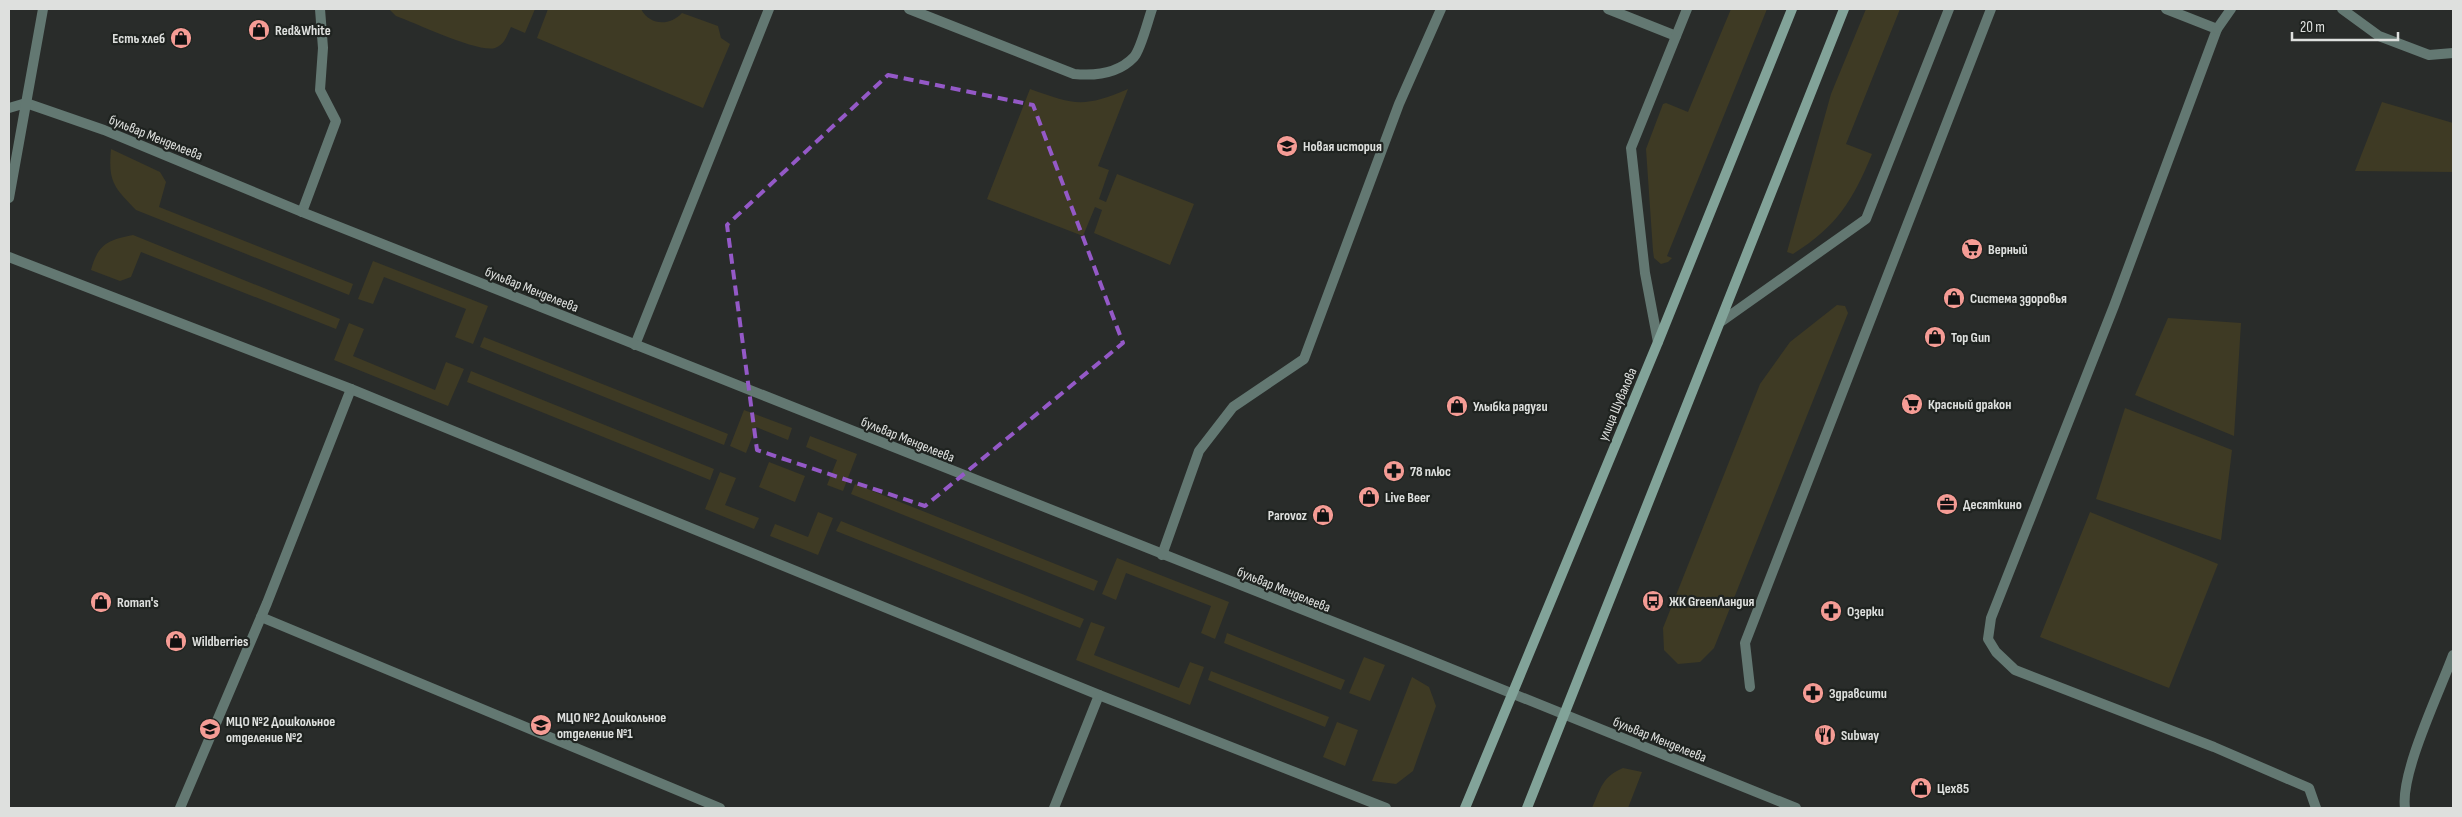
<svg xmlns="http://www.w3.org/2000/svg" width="2462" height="817" viewBox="0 0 2462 817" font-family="'Sofia Sans Condensed',sans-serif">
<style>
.green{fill:#3e3a24}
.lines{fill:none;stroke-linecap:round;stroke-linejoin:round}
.lane{stroke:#637872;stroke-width:10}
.street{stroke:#637872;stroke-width:10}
.secondary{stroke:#82a399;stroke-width:10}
.marked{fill:none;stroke:#9459c7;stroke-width:4;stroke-dasharray:10 6;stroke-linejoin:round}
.labels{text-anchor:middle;stroke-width:4.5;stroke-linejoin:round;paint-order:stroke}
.poi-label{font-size:14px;font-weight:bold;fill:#dee0de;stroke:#1f2320;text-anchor:start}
.street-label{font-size:14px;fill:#dee0de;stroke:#1f2320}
</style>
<rect width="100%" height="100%" fill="#292c2a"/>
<g class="green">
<path d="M 389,9 L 535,9 L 525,33 L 511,27 C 507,35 505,45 495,48 C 478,53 416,23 396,16 Z"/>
<path d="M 548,9 L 641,9 C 650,26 670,26 682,13 L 718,26 L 721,38 L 730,44 L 703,108 L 537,38 Z"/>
<polygon points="1731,9 1767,9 1667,256 1672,258 1668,262 1661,264 1654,258 1653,251 1646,149 1663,104 1666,103 1688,112"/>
<path d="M 1866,9 L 1900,9 L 1846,144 L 1872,154 C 1852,202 1837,226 1793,254 L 1787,252 L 1831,94 Z"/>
<path d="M 1030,89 C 1075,105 1083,108 1128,89 L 1098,166 L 1109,170 L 1099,199 L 1106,202 L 1117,174 L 1194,204 L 1170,265 L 1094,233 L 1102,210 L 1095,207 L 1083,236 L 987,199 Z"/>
<polygon points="2382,102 2453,123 2453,172 2355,171"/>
<path d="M 111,149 L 160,172 L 166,182 L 159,207 L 353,284 L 349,295 L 136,210 C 114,187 108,182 111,149 Z"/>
<path d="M 133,235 L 340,319 L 336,329 L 141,252 L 131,277 L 120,281 L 91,270 C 98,244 108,240 133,235 Z"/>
<polygon points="373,261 488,306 473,344 455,337 466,309 384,277 373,304 358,299"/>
<polygon points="1837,305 1845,306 1848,313 1714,648 1700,662 1678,664 1664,650 1663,628 1760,384 1790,342"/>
<polygon points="2168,318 2241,323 2234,436 2135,395"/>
<polygon points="349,323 364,329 353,356 435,390 446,362 464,369 448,406 334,360"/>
<polygon points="484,337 728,434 724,445 480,347"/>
<polygon points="471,371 714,469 710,480 467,382"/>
<polygon points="2125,408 2232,450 2221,540 2096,499"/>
<polygon points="744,410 792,428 788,440 756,427 746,453 730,446"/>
<polygon points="810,436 857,454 843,491 827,485 837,460 806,447"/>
<polygon points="769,462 805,476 795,502 759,487"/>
<polygon points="720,472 736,478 725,505 759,518 754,529 705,509"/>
<polygon points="855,484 1098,581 1094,591 851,494"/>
<polygon points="818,512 833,518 818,555 770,536 775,524 808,537"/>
<polygon points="2090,512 2218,564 2169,688 2040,637"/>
<polygon points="841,521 1084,619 1080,628 836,531"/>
<polygon points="1117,558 1229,602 1215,639 1201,633 1211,606 1126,573 1116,600 1102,594"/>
<polygon points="1091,622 1105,627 1094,655 1179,688 1190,662 1204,667 1190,705 1076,660"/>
<polygon points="1227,633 1345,680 1341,690 1224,643"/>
<polygon points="1364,657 1385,665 1370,701 1349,693"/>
<polygon points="1211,671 1329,717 1325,727 1208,680"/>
<polygon points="1412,677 1429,687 1436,706 1413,771 1396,784 1372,781"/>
<polygon points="1337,722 1358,730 1345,766 1323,757"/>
<path d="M 1623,768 L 1642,772 L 1628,808 L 1592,808 C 1601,788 1602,777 1623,768 Z"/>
</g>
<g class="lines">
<g class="lane">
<path d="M 909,9 L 1074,74 C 1095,76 1119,73 1134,57 C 1141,49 1148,20 1152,9"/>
<polyline points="1608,9 1676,36"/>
<polyline points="2166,9 2217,29 2114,306 1991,618 1988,639 1996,652 2015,670 2214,747 2309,788 2316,808"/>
<polyline points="2342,9 2379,36 2429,55 2453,53"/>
<polyline points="2217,29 2231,9"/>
<polyline points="302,212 336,121 320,90 323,48 320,9"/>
<polyline points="635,345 769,9"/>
<polyline points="1162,555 1199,451 1233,407 1304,359 1399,104 1441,9"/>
<polyline points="261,617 720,808"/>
<polyline points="1750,687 1745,643 1991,9"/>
<polyline points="180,808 267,603 351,389"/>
<polyline points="1054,808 1099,695"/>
<path d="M 2405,808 C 2400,773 2440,691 2453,655"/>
</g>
<g class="street">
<polyline points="9,108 26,103 104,130 302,212 1407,651 1796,808"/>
<polyline points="9,198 43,9"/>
<polyline points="9,257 351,389 1099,695 1386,808"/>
<polyline points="1722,321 1866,219 1949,9"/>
<polyline points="1658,342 1645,273 1631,148 1687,9"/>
</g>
<g class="secondary">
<polyline points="1465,808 1658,342 1792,9"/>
<polyline points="1527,808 1844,9"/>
</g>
</g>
<path class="marked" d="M 888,75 L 1033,105 L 1123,343 L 925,506 L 757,450 L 727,225 Z"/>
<defs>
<g id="shop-disc" transform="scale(1.125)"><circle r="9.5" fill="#f59c95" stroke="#1f2320"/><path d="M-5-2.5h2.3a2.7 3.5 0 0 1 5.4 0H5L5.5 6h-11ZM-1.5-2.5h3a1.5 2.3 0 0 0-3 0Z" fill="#111"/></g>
<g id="school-disc" transform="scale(1.125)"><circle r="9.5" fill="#f59c95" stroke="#1f2320"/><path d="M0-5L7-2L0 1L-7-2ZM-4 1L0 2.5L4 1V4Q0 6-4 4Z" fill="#111"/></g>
<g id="supermarket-disc" transform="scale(1.125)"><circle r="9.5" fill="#f59c95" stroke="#1f2320"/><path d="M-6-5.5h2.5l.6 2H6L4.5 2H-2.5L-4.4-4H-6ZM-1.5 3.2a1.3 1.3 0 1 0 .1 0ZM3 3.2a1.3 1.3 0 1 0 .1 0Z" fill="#111"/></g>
<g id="pharmacy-disc" transform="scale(1.125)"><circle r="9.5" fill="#f59c95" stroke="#1f2320"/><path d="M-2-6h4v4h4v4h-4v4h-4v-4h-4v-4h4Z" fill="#111"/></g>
<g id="office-disc" transform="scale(1.125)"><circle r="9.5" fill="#f59c95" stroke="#1f2320"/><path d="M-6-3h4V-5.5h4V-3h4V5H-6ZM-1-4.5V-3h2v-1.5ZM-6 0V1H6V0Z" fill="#111"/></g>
<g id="bus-disc" transform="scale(1.125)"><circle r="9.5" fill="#f59c95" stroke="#1f2320"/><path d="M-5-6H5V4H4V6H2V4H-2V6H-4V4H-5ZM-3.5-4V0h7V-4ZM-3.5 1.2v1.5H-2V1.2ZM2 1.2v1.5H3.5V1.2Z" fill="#111"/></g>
<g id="restaurant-disc" transform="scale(1.125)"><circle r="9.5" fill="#f59c95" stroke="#1f2320"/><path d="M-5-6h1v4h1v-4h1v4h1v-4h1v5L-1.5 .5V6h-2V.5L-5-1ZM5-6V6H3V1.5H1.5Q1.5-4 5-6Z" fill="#111"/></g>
</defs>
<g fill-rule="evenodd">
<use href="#shop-disc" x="259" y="30"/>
<use href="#shop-disc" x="181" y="38"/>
<use href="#school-disc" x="1287" y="146"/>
<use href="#supermarket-disc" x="1972" y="249"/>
<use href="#shop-disc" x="1954" y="298"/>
<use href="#shop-disc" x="1935" y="337"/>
<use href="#supermarket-disc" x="1912" y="404"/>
<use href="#shop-disc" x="1457" y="406"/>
<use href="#pharmacy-disc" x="1394" y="471"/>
<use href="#shop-disc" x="1369" y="497"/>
<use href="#office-disc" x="1947" y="504"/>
<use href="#shop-disc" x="1323" y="515"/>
<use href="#bus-disc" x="1653" y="601"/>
<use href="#shop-disc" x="101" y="602"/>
<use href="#pharmacy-disc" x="1831" y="611"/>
<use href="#shop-disc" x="176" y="641"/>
<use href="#pharmacy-disc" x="1813" y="693"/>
<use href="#school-disc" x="541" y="725"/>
<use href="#school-disc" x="210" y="729"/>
<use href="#restaurant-disc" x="1825" y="735"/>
<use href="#shop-disc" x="1921" y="788"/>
</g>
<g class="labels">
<g class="poi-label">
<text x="275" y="35">Red&amp;White</text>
<text x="165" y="43" text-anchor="end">Есть хлеб</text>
<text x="1303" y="151">Новая история</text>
<text x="1988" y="254">Верный</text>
<text x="1970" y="303">Система здоровья</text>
<text x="1951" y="342">Top Gun</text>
<text x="1928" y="409">Красный дракон</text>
<text x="1473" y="411">Улыбка радуги</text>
<text x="1410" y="476">78 плюс</text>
<text x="1385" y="502">Live Beer</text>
<text x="1963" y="509">Десяткино</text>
<text x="1307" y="520" text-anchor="end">Parovoz</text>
<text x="1669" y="606">ЖК GreenЛандия</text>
<text x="117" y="607">Roman's</text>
<text x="1847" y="616">Озерки</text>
<text x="192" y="646">Wildberries</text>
<text x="1829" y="698">Здравсити</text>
<text x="557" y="722">МЦО №2 Дошкольное<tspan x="557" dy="16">отделение №1</tspan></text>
<text x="226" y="726">МЦО №2 Дошкольное<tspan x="226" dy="16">отделение №2</tspan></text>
<text x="1841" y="740">Subway</text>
<text x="1937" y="793">Цех85</text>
</g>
<g class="street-label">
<text transform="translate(156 137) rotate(22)" y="5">бульвар Менделеева</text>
<text transform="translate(532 289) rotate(22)" y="5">бульвар Менделеева</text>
<text transform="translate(1617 404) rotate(-67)" y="5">улица Шувалова</text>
<text transform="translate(908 439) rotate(22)" y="5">бульвар Менделеева</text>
<text transform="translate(1284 589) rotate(22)" y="5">бульвар Менделеева</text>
<text transform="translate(1660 739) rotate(22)" y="5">бульвар Менделеева</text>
</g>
</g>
<rect width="2462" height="817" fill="none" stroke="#dee0de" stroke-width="20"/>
<path d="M2292 32v8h106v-8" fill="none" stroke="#dee0de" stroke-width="2.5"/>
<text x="2300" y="32" font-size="15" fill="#dee0de" stroke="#1f2320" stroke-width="4" paint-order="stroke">20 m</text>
</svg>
